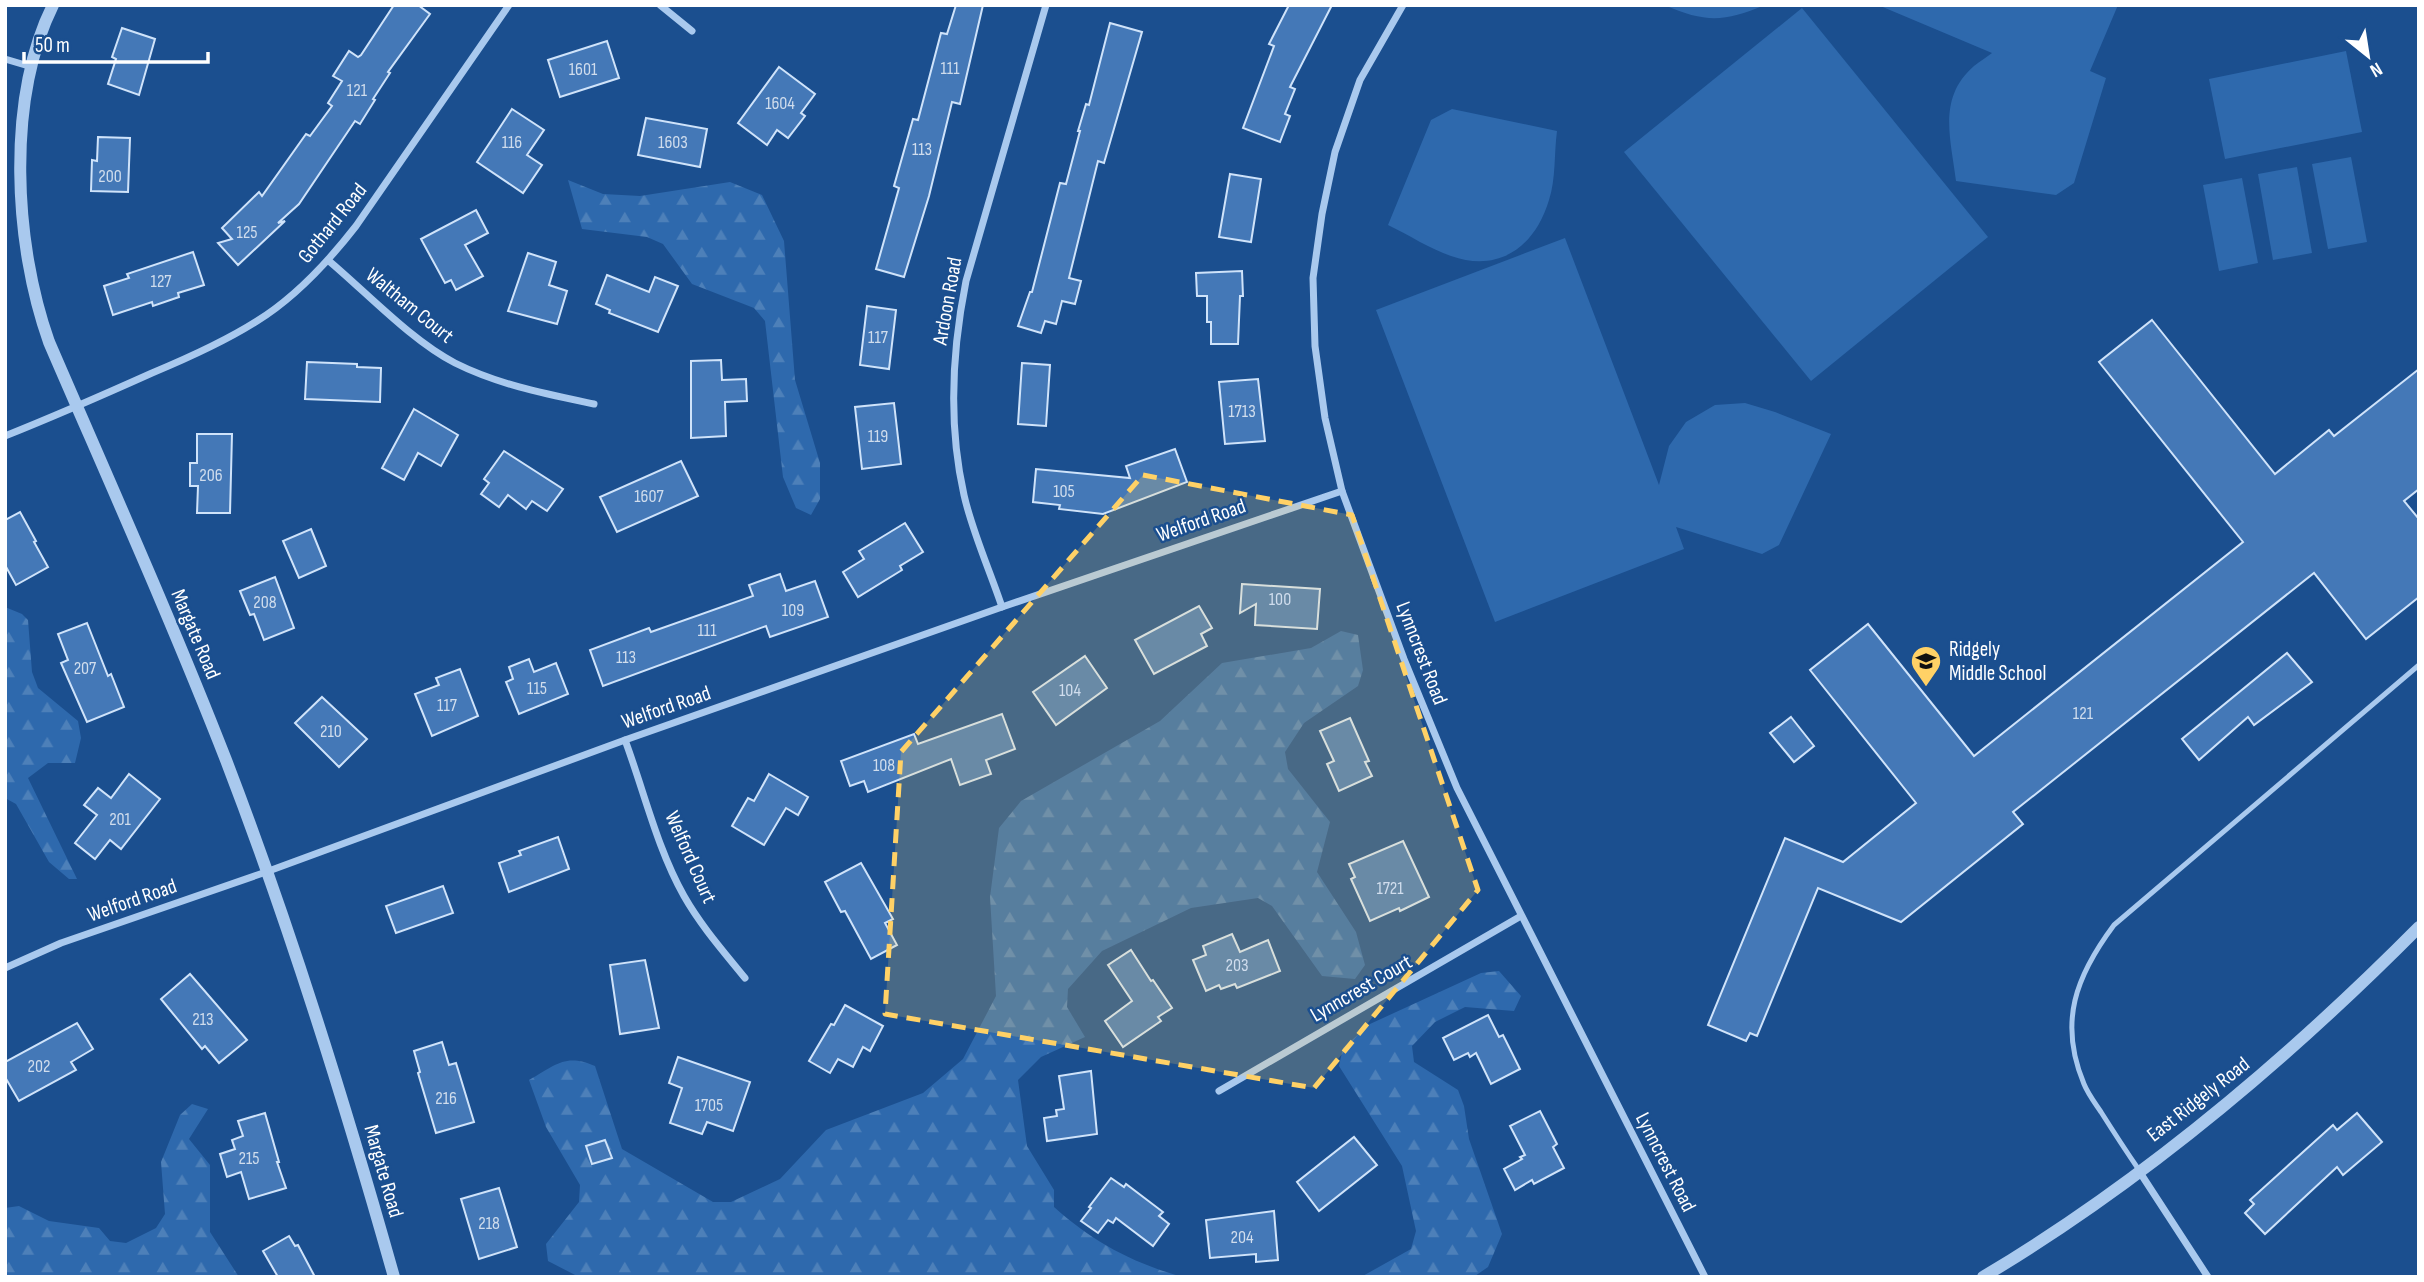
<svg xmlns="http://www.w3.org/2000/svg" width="2424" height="1282" viewBox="0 0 2424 1282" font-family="'Sofia Sans Condensed',sans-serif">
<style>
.forest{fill:url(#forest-firs)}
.green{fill:#2e69ad}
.building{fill:#4478b7;stroke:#cfe3fa;stroke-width:2}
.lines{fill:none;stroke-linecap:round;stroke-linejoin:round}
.service{stroke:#a9c9ee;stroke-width:5}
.minor{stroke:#a9c9ee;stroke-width:7}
.tertiary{stroke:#a9c9ee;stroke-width:12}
.marked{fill:#ffd166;fill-opacity:0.2;stroke:#ffd166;stroke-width:5;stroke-dasharray:14 9;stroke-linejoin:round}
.labels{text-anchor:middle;stroke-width:5;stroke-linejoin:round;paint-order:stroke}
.number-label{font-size:18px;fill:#d0dded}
.street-label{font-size:21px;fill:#fff;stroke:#1b4f8f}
.poi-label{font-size:21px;fill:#fff;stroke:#1b4f8f;text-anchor:start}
</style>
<defs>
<pattern id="forest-firs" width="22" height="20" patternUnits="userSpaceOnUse" patternTransform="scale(1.75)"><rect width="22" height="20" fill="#2e69ad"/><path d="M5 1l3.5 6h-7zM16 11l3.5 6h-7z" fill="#4d80b9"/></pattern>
</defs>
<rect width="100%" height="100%" fill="#1b4f8f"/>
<g class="forest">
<polygon points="568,180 603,194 640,196 730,182 762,195 784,241 795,380 820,463 820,499 811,515 796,508 783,477 765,321 754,308 692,284 663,244 647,237 582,229"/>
<polygon points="5,607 22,614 28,620 32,672 38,688 78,721 81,738 75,763 48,763 28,778 77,879 69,879 49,862 16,804 5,798"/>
<path d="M 1341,631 L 1358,635 L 1363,670 L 1358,686 L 1304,723 L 1285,752 L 1288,769 L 1330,822 L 1317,872 L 1356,932 L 1365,965 L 1355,979 L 1322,976 L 1272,906 L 1258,898 L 1191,908 L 1102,951 L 1068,989 L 1067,1007 L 1085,1037 L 1041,1057 L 1018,1080 L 1027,1146 L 1054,1190 L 1054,1207 C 1093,1242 1131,1262 1182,1277 L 579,1277 L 548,1261 L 546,1244 L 579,1202 L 580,1185 L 546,1127 L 529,1080 C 556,1065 565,1053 595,1066 L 622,1149 L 713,1202 L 731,1202 L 780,1179 L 826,1130 L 923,1093 L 963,1059 L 996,996 L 990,897 L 999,828 L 1021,801 L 1160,721 L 1222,663 L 1311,648 Z"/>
<polygon points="1499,971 1521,996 1514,1011 1465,1007 1435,1022 1412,1046 1414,1062 1458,1090 1464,1106 1469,1139 1502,1234 1488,1267 1475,1276 1361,1277 1411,1249 1416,1231 1402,1166 1339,1066 1343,1048 1370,1024 1481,973"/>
<polygon points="192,1104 208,1109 189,1139 210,1165 210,1232 239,1277 5,1277 5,1208 19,1206 49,1221 99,1228 110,1241 126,1243 156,1228 165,1214 161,1162 180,1115"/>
</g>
<g class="green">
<path d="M 1664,5 L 1765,5 C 1724,22 1706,23 1664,5 Z"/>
<path d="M 1878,5 L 2118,5 L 2090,71 L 2106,78 L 2074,183 L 2056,195 L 1956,181 C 1951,139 1937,98 1974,66 C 1980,61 1987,57 1992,53 Z"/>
<polygon points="1802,8 1988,237 1811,381 1624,152"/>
<polygon points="2346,51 2362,132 2225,159 2209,79"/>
<path d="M 1452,109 L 1557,131 C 1554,153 1556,179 1549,200 C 1535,247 1499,273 1451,256 C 1430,249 1409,235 1388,225 L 1431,120 Z"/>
<polygon points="2351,157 2367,242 2328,249 2312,164"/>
<polygon points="2297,167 2312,253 2273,260 2258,174"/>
<polygon points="2242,178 2258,263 2219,271 2203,185"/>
<polygon points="1565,238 1659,485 1669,446 1686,422 1715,405 1745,403 1775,412 1831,434 1779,545 1762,554 1676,527 1684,549 1495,622 1376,310"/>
</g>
<g class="building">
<polygon points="394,5 418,5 430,14 388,72 390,73 373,99 375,100 360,124 355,121 299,204 278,223 285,221 238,265 218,243 232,239 222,228 259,192 262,196 306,134 310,136 332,106 328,103 342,81 333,76 349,51 358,57 361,55"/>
<polygon points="956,5 983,5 960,104 952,102 929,196 904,277 876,269 899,188 894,186 913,119 918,120 941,33 947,34"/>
<polygon points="1289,5 1332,5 1290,87 1295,89 1285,114 1290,116 1280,142 1243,128 1274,46 1269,44"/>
<polygon points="1110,23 1142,32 1104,163 1098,161 1069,278 1081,281 1075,304 1062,301 1056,324 1045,321 1041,333 1018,326 1030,292 1032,292 1060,183 1066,184 1080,131 1078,131 1086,104 1089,105"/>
<polygon points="122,28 155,39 139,95 108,84 116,59 112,57"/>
<polygon points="607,41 619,78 560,97 548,60"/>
<polygon points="779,67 815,94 801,113 805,116 788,138 777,130 767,145 738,123"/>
<polygon points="512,109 544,130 527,155 542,165 523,193 477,162"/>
<polygon points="646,118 707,129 700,167 638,155"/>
<polygon points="98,137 130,138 128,192 91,191 92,160 97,161"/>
<polygon points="1230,174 1261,179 1251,242 1219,237"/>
<polygon points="476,210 488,233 465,245 483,276 456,290 451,280 445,283 421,239"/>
<polygon points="193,252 204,285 178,293 179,297 153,306 152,302 113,315 104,286 129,278 127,274"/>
<polygon points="528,253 556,262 549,285 567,291 557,324 508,311"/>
<polygon points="1242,271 1243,296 1240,296 1238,344 1211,344 1211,322 1207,322 1207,296 1197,296 1196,273"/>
<polygon points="607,275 649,292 655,277 678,286 658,332 609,313 610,310 596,304"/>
<polygon points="867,306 896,310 889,369 860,365"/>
<polygon points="2152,320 2275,474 2329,430 2334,436 2419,369 2419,489 2404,501 2419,519 2419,597 2366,639 2314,573 2013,812 2023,824 1901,922 1818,888 1757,1036 1750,1033 1746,1041 1708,1025 1785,838 1843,862 1916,803 1810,670 1868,624 1974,756 2243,542 2099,362"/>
<polygon points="721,360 722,380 746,379 747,401 725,402 726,436 691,438 691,361"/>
<polygon points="307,362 357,364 357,367 381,368 380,402 305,399"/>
<polygon points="1022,363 1050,365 1046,426 1018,424"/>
<polygon points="1258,379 1265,441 1225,444 1219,382"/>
<polygon points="894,403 901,464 862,469 855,407"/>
<polygon points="414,409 458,435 441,466 418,453 404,480 382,468"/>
<polygon points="197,434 232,434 230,513 197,513 198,486 190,486 190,463 197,463"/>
<polygon points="1175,449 1187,482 1103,514 1059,509 1060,505 1033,502 1036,469 1130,478 1126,466"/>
<polygon points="504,451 563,489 547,511 532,501 526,509 508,495 499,507 481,494 489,483 484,479"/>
<polygon points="681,461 698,496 617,532 600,497"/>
<polygon points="20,512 36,541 34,542 48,567 16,585 5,565 5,520"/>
<polygon points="905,523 923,552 900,566 902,570 858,597 843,572 864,559 859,551"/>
<polygon points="311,529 326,566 299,578 283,541"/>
<polygon points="780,574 786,591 815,581 828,617 770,637 766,626 603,686 590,650 649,628 651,632 753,596 749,585"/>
<polygon points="275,577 294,628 264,640 254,614 250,615 240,591"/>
<polygon points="1242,584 1320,589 1317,629 1255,625 1256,604 1240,613"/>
<polygon points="1199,606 1212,628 1201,634 1207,646 1154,674 1135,640"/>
<polygon points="87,623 108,676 111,674 124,707 87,722 61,663 68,660 58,634"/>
<polygon points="2287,653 2312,682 2254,725 2248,717 2199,760 2182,739"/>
<polygon points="1085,656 1107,688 1056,725 1033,692"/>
<polygon points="529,659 534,672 556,663 568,694 519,714 506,682 513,679 509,667"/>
<polygon points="460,669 478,716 432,736 415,694 439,685 436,678"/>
<polygon points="322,697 367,739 339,767 295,723"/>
<polygon points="1002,714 1015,749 986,760 991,774 960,785 951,759 868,792 864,781 850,786 841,761 914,734 918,744"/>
<polygon points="1791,717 1814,746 1794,762 1770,733"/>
<polygon points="1350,718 1369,761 1365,762 1372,776 1339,791 1327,764 1334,761 1320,731"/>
<polygon points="129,774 160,799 121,849 110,840 95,859 75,843 97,815 84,805 98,788 111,798"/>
<polygon points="769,774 808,797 798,815 786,808 764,845 732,826 748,798 754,801"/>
<polygon points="558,837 569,869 509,892 499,863 521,855 519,851"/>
<polygon points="1403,841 1429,897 1400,911 1399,908 1370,921 1351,879 1355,877 1349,864"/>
<polygon points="861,863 893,919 885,923 897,945 871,959 845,911 841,912 825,882"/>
<polygon points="443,886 453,913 396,933 386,906"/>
<polygon points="1232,934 1240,952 1268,940 1280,971 1237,988 1235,984 1221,989 1219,985 1206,991 1193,960 1206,955 1203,946"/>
<polygon points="1131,950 1151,981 1153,980 1172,1008 1158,1017 1161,1021 1123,1047 1105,1021 1132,1001 1108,965"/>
<polygon points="645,960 659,1028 620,1034 610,965"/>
<polygon points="190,974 247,1040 219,1063 205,1046 202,1049 161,999"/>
<polygon points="845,1005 883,1026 870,1051 863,1047 853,1067 838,1059 830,1073 809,1061 831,1024 834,1025"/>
<polygon points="1488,1015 1499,1037 1503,1035 1520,1069 1491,1084 1476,1053 1470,1057 1468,1053 1454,1060 1443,1038"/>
<polygon points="77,1023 93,1049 71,1062 76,1070 19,1101 5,1077 5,1062"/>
<polygon points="442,1042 449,1065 456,1063 474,1122 436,1133 418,1073 420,1072 414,1051"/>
<polygon points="678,1057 750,1082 733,1131 707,1122 702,1134 670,1123 682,1088 669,1083"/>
<polygon points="1091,1071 1097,1134 1047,1141 1044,1118 1057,1116 1056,1110 1064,1109 1059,1076"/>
<polygon points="1540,1111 1557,1144 1553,1147 1564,1168 1534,1184 1532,1180 1515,1190 1504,1169 1522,1159 1520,1157 1525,1155 1510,1126"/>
<polygon points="265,1113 279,1162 277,1162 286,1188 249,1199 241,1172 227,1177 220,1154 235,1149 232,1140 243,1136 238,1121"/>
<polygon points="2357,1113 2382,1142 2343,1175 2337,1167 2265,1234 2245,1213 2254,1204 2250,1200 2333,1125 2337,1130"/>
<polygon points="1354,1137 1377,1165 1319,1211 1297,1182"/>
<polygon points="605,1140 612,1158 592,1164 586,1146"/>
<polygon points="1111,1178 1124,1187 1126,1184 1163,1212 1159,1216 1169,1224 1153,1246 1116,1218 1113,1223 1108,1220 1098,1233 1081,1221 1091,1208 1089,1207"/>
<polygon points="499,1188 517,1247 479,1259 461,1199"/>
<polygon points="1274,1211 1278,1260 1256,1262 1256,1254 1210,1258 1206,1220"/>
<polygon points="289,1236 295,1246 298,1245 315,1277 278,1277 263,1251"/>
</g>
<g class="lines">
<path class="service" d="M 2139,1170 C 2126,1151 2113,1131 2101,1112 C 2095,1103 2088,1094 2084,1084 C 2058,1022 2076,976 2114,925 L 2419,665"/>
<g class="minor">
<polyline points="660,5 692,31"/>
<polyline points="1403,5 1360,80 1335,152 1322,214 1313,278 1315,346 1325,418 1342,491 1404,659 1457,788 1705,1277"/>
<polyline points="5,59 32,67"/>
<path d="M 329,261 C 367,293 412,341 455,363 C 499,385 546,394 594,404"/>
<path d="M 5,436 C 55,416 103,395 152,373 C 188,358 224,342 257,321 C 296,297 328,262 356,226 L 509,5"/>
<path d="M 1002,607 C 990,571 972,531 964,495 C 948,424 952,351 966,281 L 1046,5"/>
<path d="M 625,740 C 644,791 657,848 684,896 C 701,926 724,952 745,978"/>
<polyline points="5,968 61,943 266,872 625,740 1002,607 1342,491"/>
<polyline points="1219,1091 1521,916"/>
<polyline points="2139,1171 2208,1277"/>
</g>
<g class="tertiary">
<path d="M 53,5 C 6,100 14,244 49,342 C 109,481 171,619 226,760 C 291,929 345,1103 394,1277"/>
<path d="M 1983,1277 C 2142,1182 2289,1058 2419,927"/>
</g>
</g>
<path class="marked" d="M 1143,475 L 1352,515 L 1478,890 L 1314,1088 L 885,1014 L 901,752 Z"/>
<defs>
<g id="school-pin" transform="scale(1.575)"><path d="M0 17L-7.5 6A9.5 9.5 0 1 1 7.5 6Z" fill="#ffd166" stroke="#1b4f8f"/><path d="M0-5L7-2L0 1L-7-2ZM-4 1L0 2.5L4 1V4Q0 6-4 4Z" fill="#111"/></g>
</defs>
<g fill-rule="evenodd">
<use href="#school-pin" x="1926" y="661"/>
</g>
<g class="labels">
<g class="number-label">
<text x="950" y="74">111</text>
<text x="583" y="75">1601</text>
<text x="357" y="96">121</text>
<text x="780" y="109">1604</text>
<text x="512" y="148">116</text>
<text x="673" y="148">1603</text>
<text x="922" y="155">113</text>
<text x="110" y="182">200</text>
<text x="247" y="238">125</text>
<text x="161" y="287">127</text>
<text x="878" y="343">117</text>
<text x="1242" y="417">1713</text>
<text x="878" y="442">119</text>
<text x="211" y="481">206</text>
<text x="1064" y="497">105</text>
<text x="649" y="502">1607</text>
<text x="1280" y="605">100</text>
<text x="265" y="608">208</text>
<text x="793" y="616">109</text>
<text x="707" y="636">111</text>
<text x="626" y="663">113</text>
<text x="85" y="674">207</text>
<text x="537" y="694">115</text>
<text x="1070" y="696">104</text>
<text x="447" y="711">117</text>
<text x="2083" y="719">121</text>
<text x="331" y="737">210</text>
<text x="884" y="771">108</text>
<text x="120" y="825">201</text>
<text x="1390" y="894">1721</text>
<text x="1237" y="971">203</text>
<text x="203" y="1025">213</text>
<text x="39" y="1072">202</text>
<text x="446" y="1104">216</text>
<text x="709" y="1111">1705</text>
<text x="249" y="1164">215</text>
<text x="489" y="1229">218</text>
<text x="1242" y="1243">204</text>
</g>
<g class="street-label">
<text transform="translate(332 223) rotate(-51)" y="7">Gothard Road</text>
<text transform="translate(947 301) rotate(-80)" y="7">Ardoon Road</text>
<text transform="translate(410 305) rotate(39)" y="7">Waltham Court</text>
<text transform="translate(1201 520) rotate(-19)" y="7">Welford Road</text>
<text transform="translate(196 634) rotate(67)" y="7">Margate Road</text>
<text transform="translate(1422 653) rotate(69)" y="7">Lynncrest Road</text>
<text transform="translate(666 707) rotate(-19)" y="7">Welford Road</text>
<text transform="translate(691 857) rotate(66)" y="7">Welford Court</text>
<text transform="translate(132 900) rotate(-19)" y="7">Welford Road</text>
<text transform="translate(1361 988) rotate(-30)" y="7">Lynncrest Court</text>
<text transform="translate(2198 1099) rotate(-38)" y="7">East Ridgely Road</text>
<text transform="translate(1666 1162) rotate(63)" y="7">Lynncrest Road</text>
<text transform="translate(384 1171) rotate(74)" y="7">Margate Road</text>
</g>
<g class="poi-label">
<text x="1949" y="656">Ridgely<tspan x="1949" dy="24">Middle School</tspan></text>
</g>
</g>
<rect width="2424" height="1282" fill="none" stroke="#ffffff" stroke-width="14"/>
<g transform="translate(2368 56) rotate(150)" stroke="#1b4f8f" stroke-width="5" paint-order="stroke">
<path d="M0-5L12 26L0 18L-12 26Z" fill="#ffffff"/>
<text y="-10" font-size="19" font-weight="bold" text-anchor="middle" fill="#ffffff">N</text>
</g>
<path d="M24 52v10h184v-10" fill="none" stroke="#ffffff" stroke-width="3.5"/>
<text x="35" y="52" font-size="21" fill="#ffffff" stroke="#1b4f8f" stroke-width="5" paint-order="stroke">50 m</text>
</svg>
